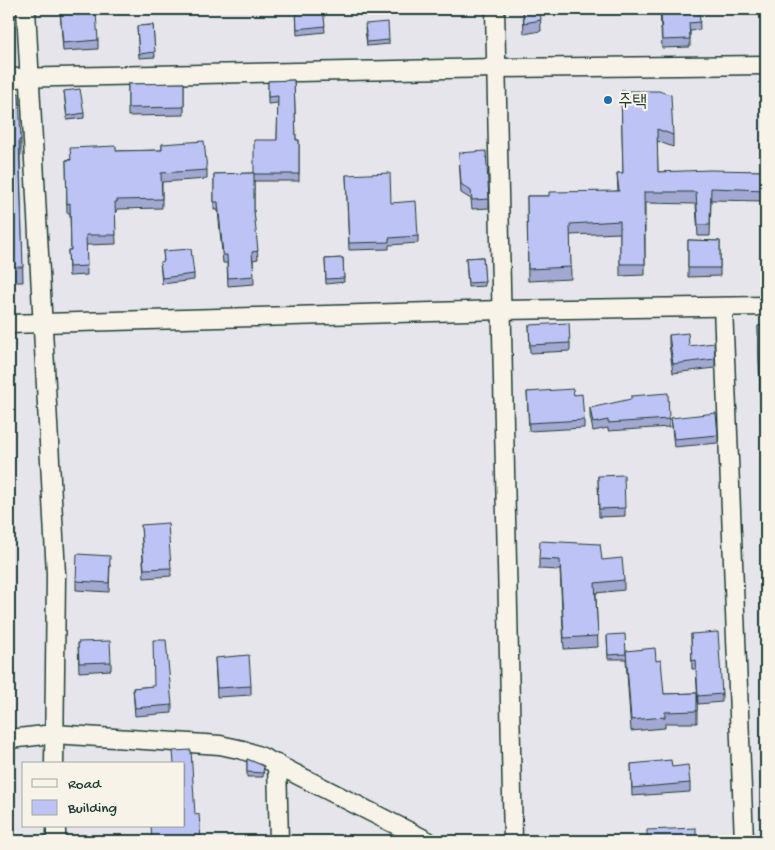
<svg xmlns="http://www.w3.org/2000/svg" width="775" height="850" viewBox="0 0 775 850" font-family="'Gochi Hand','Poor Story',sans-serif">
<style>
.lines{fill:none;stroke-linecap:round;stroke-linejoin:round}
.street-casing{stroke:#1f3d34;stroke-width:21}
.street{stroke:#f7f3e8;stroke-width:18}
.wall{fill:#a3a8d3;stroke:#1f3d34}
.building{fill:#bec3f5;stroke:#1f3d34}
.poi-dot{fill:#1f6fb2;stroke:#f7f3e8;stroke-width:2}
.labels{text-anchor:middle;stroke-width:4.5;stroke-linejoin:round;paint-order:stroke}
.poi-label{font-size:18px;fill:#1f3d34;stroke:#f7f3e8;text-anchor:start}
</style>
<rect width="100%" height="100%" fill="#e6e5ec"/>
<filter id="ink" filterUnits="userSpaceOnUse"><feTurbulence type="fractalNoise" baseFrequency=".02" numOctaves="2"/><feDisplacementMap in="SourceGraphic" scale="10" xChannelSelector="R" yChannelSelector="G"/><feConvolveMatrix kernelMatrix="1 2 1 2 8 2 1 2 1" color-interpolation-filters="sRGB"/></filter>
<g filter="url(#ink)">
<g class="lines">
<g class="street-casing">
<g id="street">
<polyline points="26,9 56,574 54,764"/>
<polyline points="495,9 513,841"/>
<polyline points="9,78 496,68 766,65"/>
<polyline points="723,307 744,841"/>
<polyline points="9,324 502,310 766,306"/>
<polyline points="9,739 54,734 220,745 243,750 262,757 428,841"/>
<polyline points="277,764 279,841"/>
<polyline points="56,826 56,841"/>
</g>
</g>
<use href="#street" class="street"/>
</g>
<g class="wall">
<polygon points="60,9 77,15 98,40 98,49 63,51"/>
<polygon points="296,9 325,9 325,12 323,12 325,32 297,35"/>
<polygon points="523,9 540,9 541,31 524,34"/>
<polygon points="660,9 699,9 700,30 690,31 690,47 662,48"/>
<polygon points="153,25 155,57 139,58 137,26"/>
<polygon points="365,28 389,40 389,44 367,46"/>
<polygon points="294,80 296,140 299,140 299,181 254,181 254,211 258,259 253,260 254,284 228,286 227,263 223,263 218,210 214,210 214,174 254,173 277,140 278,103 268,104 268,81"/>
<polygon points="184,83 184,115 128,116 128,84"/>
<polygon points="64,91 84,113 84,118 67,120"/>
<polygon points="621,91 673,135 673,147 657,141 658,172 766,171 766,201 711,200 710,236 698,236 696,204 645,203 645,275 620,276 620,233 570,235 571,279 528,281 527,196 549,196 618,191 617,173 623,173"/>
<polygon points="9,94 21,140 21,155 20,155 23,282 9,282"/>
<polygon points="162,144 207,170 207,179 162,182 162,208 117,209 117,212 115,212 116,244 86,245 87,275 69,276 68,250 71,250 70,213 67,213 66,160 116,151 162,150"/>
<polygon points="459,153 489,199 489,208 472,209 471,199 461,193"/>
<polygon points="346,175 391,203 418,236 418,243 389,245 389,249 349,250"/>
<polygon points="688,240 720,241 720,276 688,277"/>
<polygon points="163,251 194,274 194,280 162,284 160,262 164,261"/>
<polygon points="483,257 485,286 468,287 466,258"/>
<polygon points="343,258 344,282 326,284 325,259"/>
<polygon points="529,325 570,343 570,351 530,353"/>
<polygon points="766,325 766,424 761,424 758,326"/>
<polygon points="669,335 715,359 715,368 673,373 669,344"/>
<polygon points="527,392 574,395 584,420 584,428 529,431"/>
<polygon points="590,408 669,419 669,427 608,431 608,428 593,431 590,416"/>
<polygon points="671,418 718,435 718,443 674,447"/>
<polygon points="598,476 625,508 625,516 599,517"/>
<polygon points="764,492 766,492 766,521 765,521"/>
<polygon points="141,525 171,568 171,576 144,578"/>
<polygon points="539,559 602,560 624,580 624,590 596,593 598,647 564,649 560,570 539,569"/>
<polygon points="110,564 109,592 76,590 76,581"/>
<polygon points="691,634 722,694 722,702 698,704 696,669 692,669"/>
<polygon points="607,635 626,653 656,661 664,694 697,693 697,723 665,723 665,728 631,731 626,659 608,659"/>
<polygon points="78,642 111,662 111,670 79,672"/>
<polygon points="215,658 251,686 251,695 217,697"/>
<polygon points="154,686 172,705 172,713 135,716 133,688"/>
<polygon points="247,759 264,766 263,777 247,777"/>
<polygon points="631,764 672,767 690,783 690,792 632,796"/>
</g>
<g class="building">
<polygon points="60,9 76,9 77,15 96,13 98,40 63,43"/>
<polygon points="296,9 323,9 325,26 297,29"/>
<polygon points="523,9 540,9 541,20 524,23"/>
<polygon points="661,9 699,9 700,22 689,23 690,39 662,40"/>
<polygon points="388,22 389,40 367,42 365,24"/>
<polygon points="153,25 155,52 139,54 137,26"/>
<polygon points="294,80 296,140 299,140 299,174 254,174 254,140 277,140 278,96 268,97 268,81"/>
<polygon points="184,83 184,107 128,108 128,84"/>
<polygon points="80,89 84,113 67,116 64,91"/>
<polygon points="621,91 659,91 671,95 673,135 657,129 658,172 709,170 766,171 766,190 711,188 710,225 698,225 696,192 644,192 645,264 620,264 620,221 570,224 571,267 528,269 527,196 549,196 549,192 619,191 617,173 623,173"/>
<polygon points="19,93 21,140 19,140 23,267 9,267 9,94"/>
<polygon points="204,141 207,170 161,173 162,199 117,200 117,202 115,202 116,235 86,235 87,266 69,267 68,250 71,250 70,203 67,204 66,160 71,160 70,148 116,146 116,151 162,150 162,144"/>
<polygon points="486,151 489,199 472,200 471,191 461,184 459,153"/>
<polygon points="254,173 254,211 258,251 252,252 254,276 228,278 227,255 223,255 218,202 214,202 214,174"/>
<polygon points="390,173 391,203 416,201 418,236 389,238 389,242 349,243 346,175"/>
<polygon points="688,240 720,241 720,268 688,268"/>
<polygon points="191,249 194,274 162,278 160,262 164,261 163,251"/>
<polygon points="483,257 485,282 468,283 466,258"/>
<polygon points="343,258 344,278 326,279 325,259"/>
<polygon points="569,323 570,343 530,345 529,325"/>
<polygon points="766,325 766,416 761,416 758,326"/>
<polygon points="688,333 689,346 714,343 715,359 673,364 669,335"/>
<polygon points="573,389 574,395 582,394 584,420 529,423 527,392"/>
<polygon points="668,393 669,419 608,423 608,420 593,423 590,408 631,399 631,396"/>
<polygon points="716,413 718,435 674,439 671,418"/>
<polygon points="624,475 625,508 599,509 598,476"/>
<polygon points="764,492 766,492 766,512 765,512"/>
<polygon points="168,523 171,568 144,569 141,525"/>
<polygon points="540,541 600,544 602,560 622,558 624,580 595,583 598,636 564,638 560,560 539,559"/>
<polygon points="77,554 110,556 109,583 76,581"/>
<polygon points="718,632 722,694 698,696 696,660 692,661 691,634"/>
<polygon points="625,634 626,654 608,655 607,635"/>
<polygon points="153,640 166,640 172,705 135,708 133,688 154,686"/>
<polygon points="110,641 111,662 79,663 78,642"/>
<polygon points="655,648 656,661 661,660 664,694 697,693 697,711 665,712 665,717 631,720 626,651"/>
<polygon points="249,655 251,686 217,688 215,658"/>
<polygon points="191,750 195,815 199,814 201,841 257,838 257,841 152,841 151,826 184,826 184,764 174,764 173,751"/>
<polygon points="247,759 264,766 263,773 247,772"/>
<polygon points="671,760 672,767 688,765 690,783 632,788 631,764"/>
<polygon points="696,828 696,836 710,835 710,841 647,841 647,830"/>
</g>
</g>
<circle class="poi-dot" cx="608" cy="100" r="5"/>
<g class="labels">
<g class="poi-label">
<text x="618" y="106">주택</text>
</g>
</g>
<rect width="775" height="850" fill="none" stroke="#f7f3e8" stroke-width="30"/>
<rect x="15" y="15" width="745" height="820" fill="none" stroke="#1f3d34" stroke-width="2" filter="url(#ink)"/>
<rect x="22" y="762" width="162" height="65" fill="#f7f3e8" stroke="#a1aaa0"/>
<rect x="32" y="779" width="25" height="8" fill="#f7f3e8" stroke="#a1aaa0"/>
<text x="68" y="788" font-size="15" fill="#1f3d34">Road</text>
<rect x="32" y="800" width="25" height="15" fill="#bec3f5" stroke="#a1aaa0"/>
<text x="68" y="812" font-size="15" fill="#1f3d34">Building</text>
</svg>
